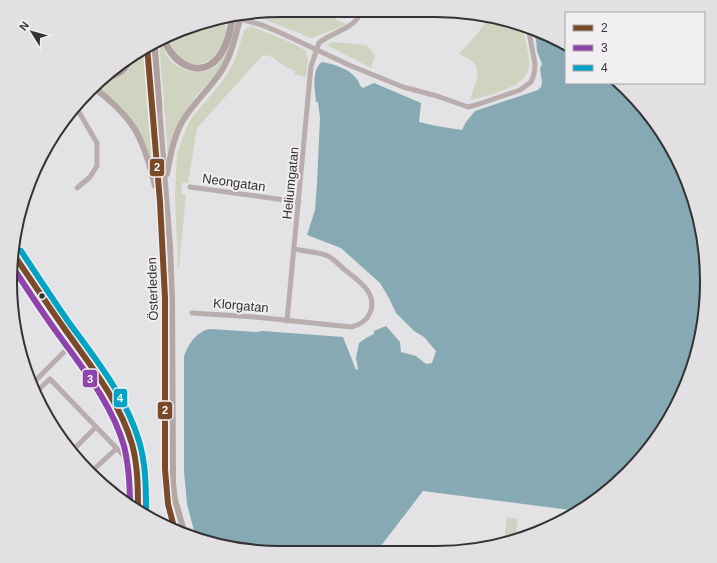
<svg xmlns="http://www.w3.org/2000/svg" width="717" height="563" viewBox="0 0 717 563" font-family="Helvetica,sans-serif">
<style>
.green{fill:#cfd3bf}
.water{fill:#86a9b3}
.lines{fill:none;stroke-linecap:round;stroke-linejoin:round}
.minor{stroke:#baadad;stroke-width:5}
.major{stroke:#b4a6a5;stroke-width:6}
.highway{stroke:#afa09f;stroke-width:7}
.bus-1-casing{stroke:#f2eff2;stroke-width:9}
.bus-2-casing{stroke:#f2eff2;stroke-width:9}
.bus-3-casing{stroke:#f2eff2;stroke-width:9}
.bus-1{stroke:#7a4b2a;stroke-width:6}
.bus-2{stroke:#8e44ad;stroke-width:6}
.bus-3{stroke:#03a3c6;stroke-width:6}
.bus-dot{fill:#333234;stroke:#f2eff2;stroke-width:1.5}
.labels{text-anchor:middle;stroke-width:4;stroke-linejoin:round;paint-order:stroke}
.street-label{font-size:13px;fill:#333234;stroke:#f2eff2}
.rim{fill:none;stroke:#333234;stroke-width:2}
.line-badge{stroke:#f2eff2;stroke-width:1.5}
.badge-label{font-size:11px;text-anchor:middle;font-weight:bold;fill:#fff}
</style>
<rect width="100%" height="100%" fill="#e3e2e4"/>
<g class="green">
<polygon points="281,10 338,10 339,11 336,20 347,24 338,28 311,38 264,19 264,12"/>
<path d="M 220,18 C 241,28 199,103 167,38 L 211,19 Z"/>
<path d="M 489,18 L 521,24 C 524,36 530,55 529,67 C 525,89 488,95 470,100 C 477,76 487,66 459,54 L 477,34 Z"/>
<path d="M 250,26 L 287,41 L 305,50 L 308,59 L 306,77 L 294,74 L 296,71 C 291,69 286,67 281,64 C 275,60 270,53 262,56 L 197,128 L 188,183 L 182,183 L 181,194 L 186,195 L 179,267 L 178,268 L 175,193 L 177,154 L 186,129 L 191,119 L 224,79 L 235,60 L 244,31 Z"/>
<path d="M 159,41 C 163,47 165,54 170,60 C 182,72 205,78 218,64 C 224,58 227,50 231,43 C 223,72 208,80 192,102 C 180,118 172,134 168,153 Z"/>
<polygon points="332,42 366,45 375,55 371,68 327,45"/>
<path d="M 143,48 L 152,160 L 151,160 C 139,124 126,107 95,86 C 103,79 113,82 123,75 C 133,68 134,55 143,48 Z"/>
<polygon points="507,517 518,519 515,540 504,544"/>
</g>
<path class="water" d="M 535,30 L 566,44 L 566,83 L 619,83 L 671,146 L 693,194 L 705,246 L 706,299 L 698,352 L 679,402 L 651,447 L 614,486 L 578,511 L 423,491 L 377,551 L 229,548 L 196,538 L 187,504 L 184,471 L 184,357 C 188,344 197,331 210,329 L 256,332 L 263,331 L 343,337 L 356,370 L 358,369 L 356,358 L 359,343 L 366,338 L 374,334 L 374,331 L 386,326 L 400,342 L 401,352 L 416,356 L 426,364 L 432,363 L 436,351 L 424,337 L 414,331 L 396,313 L 389,298 L 380,283 L 341,248 L 307,235 L 315,210 L 317,184 L 320,118 L 318,102 L 316,102 C 315,89 311,70 322,62 C 334,64 349,69 356,78 C 360,82 359,86 363,88 L 374,83 L 421,103 L 419,122 L 436,126 L 462,130 L 466,122 L 475,111 L 538,90 L 541,87 L 542,82 L 540,69 L 542,64 L 537,51 L 536,39 L 534,37 Z"/>
<g class="lines">
<g class="minor">
<polyline points="237,18 262,25 281,33 349,65 403,87 437,96 468,107 479,104 520,90 531,82 534,74 535,64 528,27"/>
<polyline points="76,107 97,143 97,166 90,177 77,188"/>
<polyline points="190,187 299,202"/>
<polyline points="11,276 23,268"/>
<path d="M 192,313 L 255,317 L 351,327 C 359,325 366,322 370,313 C 378,293 359,281 345,270 C 339,265 334,259 328,256 C 319,252 304,251 294,249"/>
<path d="M 287,321 L 311,66 L 319,43 C 333,31 355,30 362,10"/>
<polyline points="32,384 74,342"/>
<polyline points="36,392 50,379 126,458"/>
<polyline points="71,452 96,427"/>
<polyline points="91,472 116,449"/>
<path d="M 438,552 C 449,548 458,548 470,550"/>
</g>
<g class="major">
<path d="M 93,87 C 134,118 143,136 155,186"/>
<polyline points="152,108 160,202 165,298 165,469 168,504 175,531"/>
<polyline points="159,108 170,246 172,299 173,483 175,500 185,534"/>
<path d="M 167,174 C 170,157 173,140 181,124 C 191,105 208,91 220,73 C 231,57 235,38 240,19"/>
<path d="M 14,255 C 31,280 47,305 65,330 C 91,365 118,400 131,442 C 138,465 138,488 138,511"/>
</g>
<g class="highway">
<path d="M 164,39 C 172,63 201,82 220,55 C 228,44 230,30 233,17"/>
<polyline points="154,43 159,108"/>
<polyline points="147,46 152,108"/>
<path d="M 105,77 C 119,76 126,69 131,57"/>
</g>
<g class="bus-1-casing">
<g id="bus-1">
<polyline points="147,46 160,202 165,298 165,469 168,504 175,531"/>
<path d="M 14,255 C 31,280 47,304 64,328 C 90,365 119,400 132,444 C 138,466 138,489 138,511"/>
</g>
</g>
<g class="bus-2-casing">
<path id="bus-2" d="M 12,266 C 27,289 42,312 58,334 C 83,369 112,404 124,446 C 129,466 130,486 130,507"/>
</g>
<g class="bus-3-casing">
<path id="bus-3" d="M 21,251 C 37,275 53,300 70,324 C 97,361 126,397 139,441 C 146,464 146,488 146,511"/>
</g>
<use href="#bus-1" class="bus-1"/>
<use href="#bus-2" class="bus-2"/>
<use href="#bus-3" class="bus-3"/>
</g>
<circle class="bus-dot" cx="42" cy="296" r="3.5"/>
<g class="labels">
<g class="street-label">
<text transform="translate(234 182) rotate(8)" y="5">Neongatan</text>
<text transform="translate(290 183) rotate(-84)" y="5">Heliumgatan</text>
<text transform="translate(152 289) rotate(-92)" y="5">Österleden</text>
<text transform="translate(241 305) rotate(5)" y="5">Klorgatan</text>
</g>
</g>
<path d="M0 0H717V563H0ZM281 17H436A264 264 0 0 1 700 281V282A264 264 0 0 1 436 546H281A264 264 0 0 1 17 282V281A264 264 0 0 1 281 17Z" fill="#e3e0e3" fill-rule="evenodd"/>
<path class="rim" d="M281 17H436A264 264 0 0 1 700 281V282A264 264 0 0 1 436 546H281A264 264 0 0 1 17 282V281A264 264 0 0 1 281 17Z"/>
<g class="line-badge">
<rect x="149" y="158" width="16" height="19" rx="4" fill="#7a4b2a"/>
<rect x="82" y="369" width="16" height="19" rx="4" fill="#8e44ad"/>
<rect x="113" y="388" width="15" height="20" rx="4" fill="#03a3c6"/>
<rect x="157" y="401" width="16" height="19" rx="4" fill="#7a4b2a"/>
</g>
<g class="badge-label">
<text x="157" y="171">2</text>
<text x="90" y="383">3</text>
<text x="120" y="402">4</text>
<text x="165" y="414">2</text>
</g>
<rect x="565" y="12" width="140" height="72" fill="#f2eff2" stroke="#a6a3a6"/>
<rect x="573" y="25" width="20" height="6" fill="#7a4b2a" stroke="#a6a3a6"/>
<text x="601" y="32" font-size="12" fill="#333234">2</text>
<rect x="573" y="45" width="20" height="6" fill="#8e44ad" stroke="#a6a3a6"/>
<text x="601" y="52" font-size="12" fill="#333234">3</text>
<rect x="573" y="65" width="20" height="6" fill="#03a3c6" stroke="#a6a3a6"/>
<text x="601" y="72" font-size="12" fill="#333234">4</text>
<g transform="translate(32 32) rotate(307)" stroke="#f2eff2" stroke-width="3" paint-order="stroke">
<path d="M0-3L7 15L0 10L-7 15Z" fill="#333234"/>
<text y="-6" font-size="11" font-weight="bold" text-anchor="middle" fill="#333234">N</text>
</g>
</svg>
